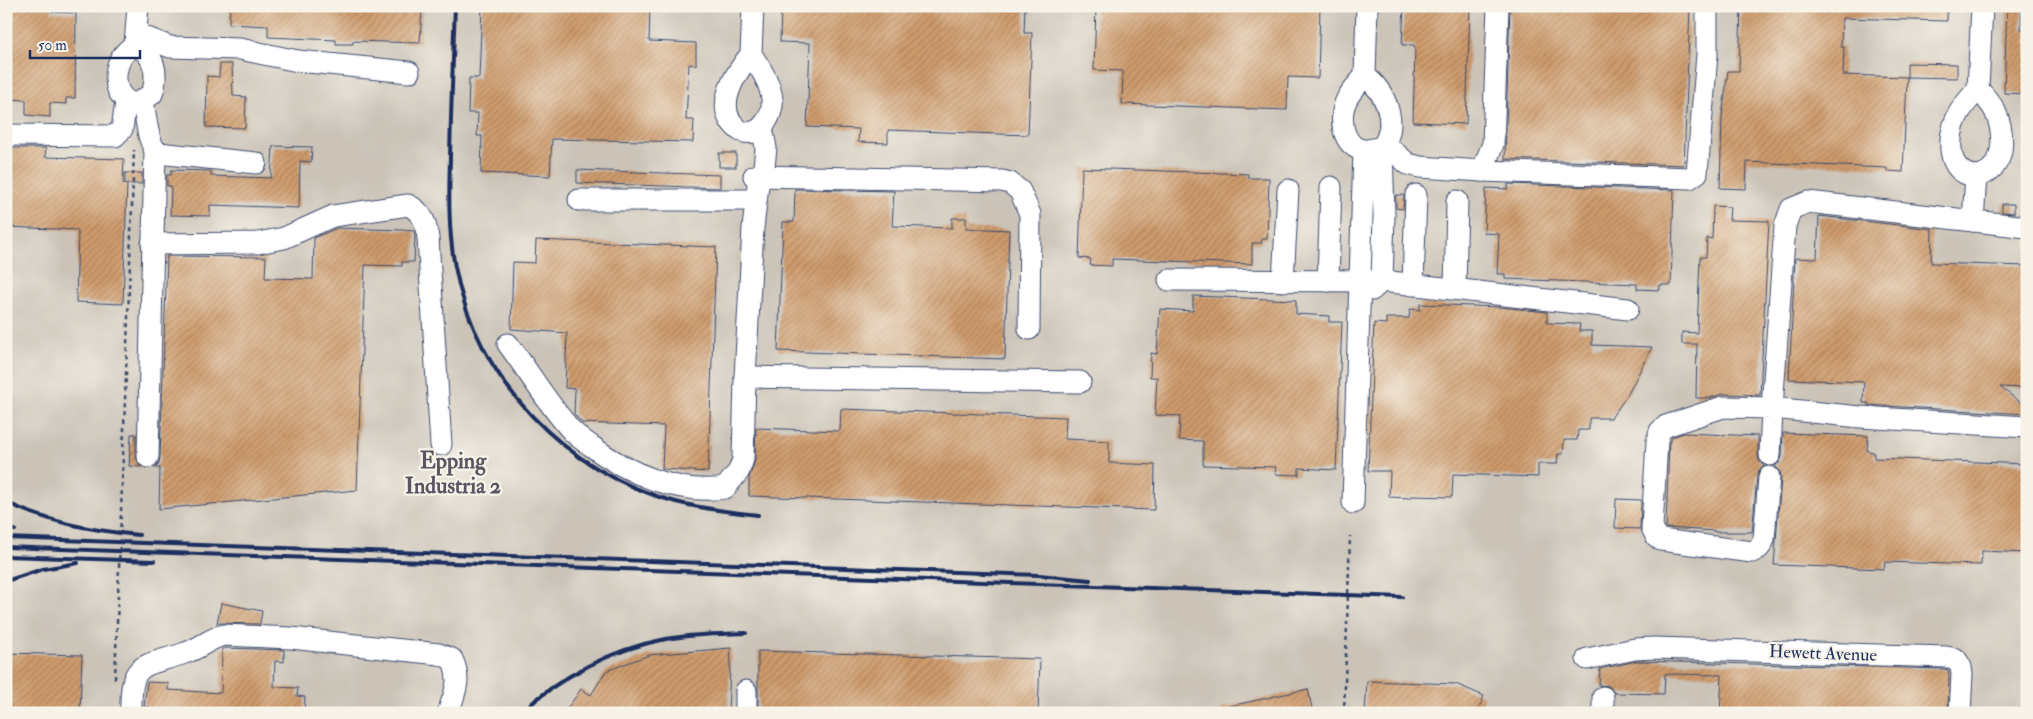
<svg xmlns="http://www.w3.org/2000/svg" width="2033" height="719" viewBox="0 0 2033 719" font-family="'IM FELL Double Pica',serif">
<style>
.industrial{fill:#cbc3b8}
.building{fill:url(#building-hatch)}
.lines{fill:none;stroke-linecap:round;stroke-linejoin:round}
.minor-casing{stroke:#3b4a6d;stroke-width:23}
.path{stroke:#3b4a6d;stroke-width:2.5;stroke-dasharray:4 4;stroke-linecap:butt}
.minor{stroke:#fff;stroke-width:21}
.rail{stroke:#1b2f5e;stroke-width:4}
.labels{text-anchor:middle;stroke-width:4.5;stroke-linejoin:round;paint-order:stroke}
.street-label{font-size:18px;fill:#1b2f5e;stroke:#f7f3e8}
.district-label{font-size:22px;font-weight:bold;fill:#5a5563;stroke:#f7f3e8}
</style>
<defs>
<pattern id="building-hatch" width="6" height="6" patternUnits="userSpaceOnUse" patternTransform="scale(1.25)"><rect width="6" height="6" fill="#cf9b6c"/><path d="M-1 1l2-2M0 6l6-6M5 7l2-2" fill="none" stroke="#a77f5c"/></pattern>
</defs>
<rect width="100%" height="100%" fill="#f7f3e8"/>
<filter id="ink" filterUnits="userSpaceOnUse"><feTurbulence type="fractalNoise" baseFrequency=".02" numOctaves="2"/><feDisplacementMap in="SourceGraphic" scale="10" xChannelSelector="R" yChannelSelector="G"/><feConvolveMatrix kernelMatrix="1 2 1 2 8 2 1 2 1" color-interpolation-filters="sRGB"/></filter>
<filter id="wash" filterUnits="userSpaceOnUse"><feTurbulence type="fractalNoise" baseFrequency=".0096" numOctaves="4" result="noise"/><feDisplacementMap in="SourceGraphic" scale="20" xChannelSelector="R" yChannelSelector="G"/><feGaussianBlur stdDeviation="1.12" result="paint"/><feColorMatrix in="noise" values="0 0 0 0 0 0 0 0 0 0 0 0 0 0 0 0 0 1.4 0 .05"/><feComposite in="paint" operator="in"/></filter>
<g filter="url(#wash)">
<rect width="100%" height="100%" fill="#eee2c4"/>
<rect class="industrial" x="6" y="6" width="2021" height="707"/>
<g id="blocks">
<g class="building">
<polygon points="6,6 52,6 52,12 76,13 75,98 66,98 66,104 50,103 50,117 26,115 26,100 6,99"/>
<polygon points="230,6 422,6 420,43 353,41 353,44 336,44 336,40 268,37 268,26 229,24"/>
<polygon points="482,6 650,6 649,41 696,43 696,65 689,64 686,120 694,120 693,142 552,139 550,176 481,173 482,136 477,136 478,113 468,113 469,78 479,78"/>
<polygon points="781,6 1025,6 1024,33 1032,33 1028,135 888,130 888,143 858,142 859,129 807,127 810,43 780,42"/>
<polygon points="1096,6 1320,6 1318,78 1288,77 1287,110 1122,104 1123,71 1094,70"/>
<polygon points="1404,6 1470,6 1466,124 1413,122 1415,48 1414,45 1402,45"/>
<polygon points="1510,6 1690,6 1684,165 1505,159"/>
<polygon points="1741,6 1947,6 1947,21 1842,18 1841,47 1844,47 1843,75 1907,77 1903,172 1887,171 1887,168 1747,162 1746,189 1720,188 1722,116 1728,71 1739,71"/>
<polygon points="2007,6 2022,6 2021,29 2027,29 2027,94 2004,93"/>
<polygon points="1907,63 1957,64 1957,78 1907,77"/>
<polygon points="220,64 232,64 233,96 246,97 245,128 206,127 207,76 219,77"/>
<polygon points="273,146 312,147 311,162 300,161 299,208 210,205 210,216 170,215 171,186 167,186 167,175 171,175 171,170 211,171 211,176 271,178"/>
<polygon points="6,148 46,148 45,157 124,159 123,184 127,184 123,304 76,302 78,230 6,227"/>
<rect x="719" y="153" width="17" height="14"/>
<polygon points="1082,168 1248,174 1248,178 1269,178 1267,239 1262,239 1261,243 1252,243 1252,264 1112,259 1112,266 1090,265 1091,259 1079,258"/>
<polygon points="577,170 720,175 720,188 577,183"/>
<rect x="125" y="173" width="17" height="11"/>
<polygon points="1508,184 1674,190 1671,285 1660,285 1660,290 1637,289 1637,284 1505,279 1505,274 1497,274 1499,234 1484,233 1486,188 1508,189"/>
<polygon points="795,189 894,191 892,226 952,228 952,218 966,218 966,228 1009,230 1005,359 778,351 783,222 794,222"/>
<polygon points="1396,195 1404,195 1403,209 1396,208"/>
<polygon points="2002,204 2014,204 2014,213 2002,212"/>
<polygon points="1713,206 1730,207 1729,220 1769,221 1760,395 1723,394 1709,398 1696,398 1697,344 1682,344 1682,332 1697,333 1700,257 1706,257 1707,238 1712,239"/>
<polygon points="1819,216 1932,229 1931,263 2027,266 2027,388 2000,387 2027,407 2027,414 1868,405 1868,403 1863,403 1864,382 1789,379 1795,258 1817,259"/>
<polygon points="337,228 403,230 414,231 415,235 414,262 402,262 402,266 365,265 357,490 159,509 160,468 154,468 159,463 160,457 167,256 266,257 265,278 313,279 314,238"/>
<polygon points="536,240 716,247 708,472 662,469 664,426 582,423 574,414 575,389 565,388 567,333 511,329 513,262 535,263"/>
<polygon points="1193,296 1296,300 1296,314 1329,316 1329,322 1342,322 1336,470 1299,468 1299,475 1275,474 1276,467 1203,465 1203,441 1179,440 1180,416 1155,415 1157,377 1150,377 1151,353 1157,354 1160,309 1193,311"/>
<polygon points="1420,304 1499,307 1547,312 1547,323 1580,324 1579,331 1592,331 1592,345 1652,347 1628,394 1611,418 1589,418 1589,430 1578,430 1577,440 1564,440 1563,454 1558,454 1557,464 1538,464 1538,477 1453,474 1452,497 1411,496 1411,498 1389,497 1390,471 1368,471 1374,323 1386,324 1386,318 1409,318 1410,309 1420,310"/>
<polygon points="841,409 1066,417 1065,439 1109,441 1109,463 1155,465 1154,510 749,496 749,478 755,460 756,428 840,431"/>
<polygon points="1684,433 1758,436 1758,455 1759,461 1764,466 1759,470 1757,476 1752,532 1715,532 1715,531 1666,528 1669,443 1672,437"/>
<polygon points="1783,433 1868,436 1867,451 1874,452 1874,458 2027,464 2027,553 1982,551 1981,565 1885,562 1884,569 1774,565 1781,478 1780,471 1775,466 1780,462 1782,456"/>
<polygon points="131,434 136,434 136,457 141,467 129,466"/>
<polygon points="1616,499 1641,500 1640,529 1615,528"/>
<polygon points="221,603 262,611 260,624 217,623"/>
<polygon points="225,648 284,650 284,662 275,661 274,687 298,688 297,696 305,697 304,713 150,713 150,707 144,707 147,682 168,683 168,690 221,693 222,649"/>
<polygon points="731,648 728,711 708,713 564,713 581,689 591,695 606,671 649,655"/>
<polygon points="758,651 1040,659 1038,713 758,713"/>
<polygon points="6,653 82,655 80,713 6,713"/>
<polygon points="1637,661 1945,669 1948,670 1949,675 1948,713 1720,713 1722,675 1665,674 1664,694 1614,693 1609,686 1599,685 1600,669"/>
<polygon points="1367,681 1456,684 1484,696 1477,713 1365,713"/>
<polygon points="1308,689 1313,713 1222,713 1221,708"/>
</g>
</g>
</g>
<g filter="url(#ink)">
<use href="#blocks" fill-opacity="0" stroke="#3b4a6d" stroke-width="1"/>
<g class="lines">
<g class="minor-casing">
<g id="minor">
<polyline points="137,34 170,47 240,49 298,61 409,72"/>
<path d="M 135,44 C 155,55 159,73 152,94 L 136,104 C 114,100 112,75 121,58 C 125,52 130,48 135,44 Z"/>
<polyline points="135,44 138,6"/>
<path d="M 751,54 C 760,68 770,82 772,99 C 774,115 760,139 741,131 C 737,129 733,124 730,120 C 718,99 738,70 751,54 Z"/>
<polyline points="751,54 753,6"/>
<path d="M 1365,76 C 1386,92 1399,124 1382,147 C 1376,148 1368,151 1362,150 C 1341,145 1338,114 1348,97 C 1352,90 1359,83 1365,76 Z"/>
<polyline points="1365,76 1367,6"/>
<path d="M 1978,89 C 1984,96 1991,103 1995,111 C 2003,128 2007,158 1989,171 C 1985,174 1979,176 1975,176 C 1945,173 1948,136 1957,117 C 1962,106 1970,98 1978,89 Z"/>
<polyline points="1978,89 1982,6"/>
<path d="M 143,101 C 146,115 147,144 158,153 L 256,163"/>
<polyline points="6,135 115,136 122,129 126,102"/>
<polyline points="1385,144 1408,164 1420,167 1482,171 1690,178 1697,173 1707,55 1707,6"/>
<polyline points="1482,171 1493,144 1498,6"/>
<polyline points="754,176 1002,181 1010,183 1020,191 1030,214 1029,329"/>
<polyline points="579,200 756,200"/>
<polyline points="1973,221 1976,176"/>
<polyline points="2027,227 1808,202 1791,209 1785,226 1772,408 1860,417 2027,427"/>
<path d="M 152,244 L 258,243 L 284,238 L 333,216 L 408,205 C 423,212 426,223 428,238 L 441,445"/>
<polyline points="1169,280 1382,281 1628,309"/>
<polyline points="1283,281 1288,190"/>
<polyline points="1328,281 1331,187"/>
<polyline points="1413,285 1416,195"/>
<polyline points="1455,289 1457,201"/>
<polyline points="1372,290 1382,281 1384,215 1382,147"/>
<path d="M 508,344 C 529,372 549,406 572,431 C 577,436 584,441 590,445 C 627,473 678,495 725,488 L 739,471 L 743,459 L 745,377 L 753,228 L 758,185 L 763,176 L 766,148 L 762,128"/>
<polyline points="745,377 1080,382"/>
<polyline points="148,457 155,150"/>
<path d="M 1769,477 L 1764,539 C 1761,547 1759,549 1752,552 L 1661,540 L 1656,536 L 1652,528 L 1657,441 L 1660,431 L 1666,426 L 1723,407 L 1772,408 L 1770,455"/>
<polyline points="1353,503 1364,151"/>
<polyline points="1587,659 1635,649 1654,648 1946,657 1956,659 1961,667 1962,674 1960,713"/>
<polyline points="746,691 746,713"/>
<polyline points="1603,697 1603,713"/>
<path d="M 131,713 C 130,659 142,668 185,653 C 199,649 210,638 224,635 L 291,638 L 439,654 L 452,659 C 462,680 455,692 448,713"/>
</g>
</g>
<g class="path">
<polyline points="115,679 134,150"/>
<polyline points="1344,713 1350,536"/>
</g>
<use href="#minor" class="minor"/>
<g class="rail">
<path d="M 455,6 C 453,57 451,107 450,157 C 449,194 448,230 455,267 C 476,379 565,473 676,502 C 703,509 731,512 758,515"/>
<path d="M 6,502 C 48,523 94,531 139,535"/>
<polyline points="6,530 15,530"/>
<polyline points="6,538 1039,575 1090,580"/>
<polyline points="6,547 1402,597"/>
<polyline points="6,556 154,561"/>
<polyline points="6,581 43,569 78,563"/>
<path d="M 521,713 C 560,676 613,649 666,639 C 692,634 719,634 746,633"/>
</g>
</g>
</g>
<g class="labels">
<g class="street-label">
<text transform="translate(1823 653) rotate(2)" y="6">Hewett Avenue</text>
</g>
<g class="district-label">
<text x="453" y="468">Epping<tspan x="453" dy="25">Industria 2</tspan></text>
</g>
</g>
<rect width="2033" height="719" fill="none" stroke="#f7f3e8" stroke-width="25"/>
<path d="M30 50v8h110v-8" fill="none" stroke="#1b2f5e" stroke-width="2.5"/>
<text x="38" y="50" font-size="15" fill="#1b2f5e" stroke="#f7f3e8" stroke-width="4" paint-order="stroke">50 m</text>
</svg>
